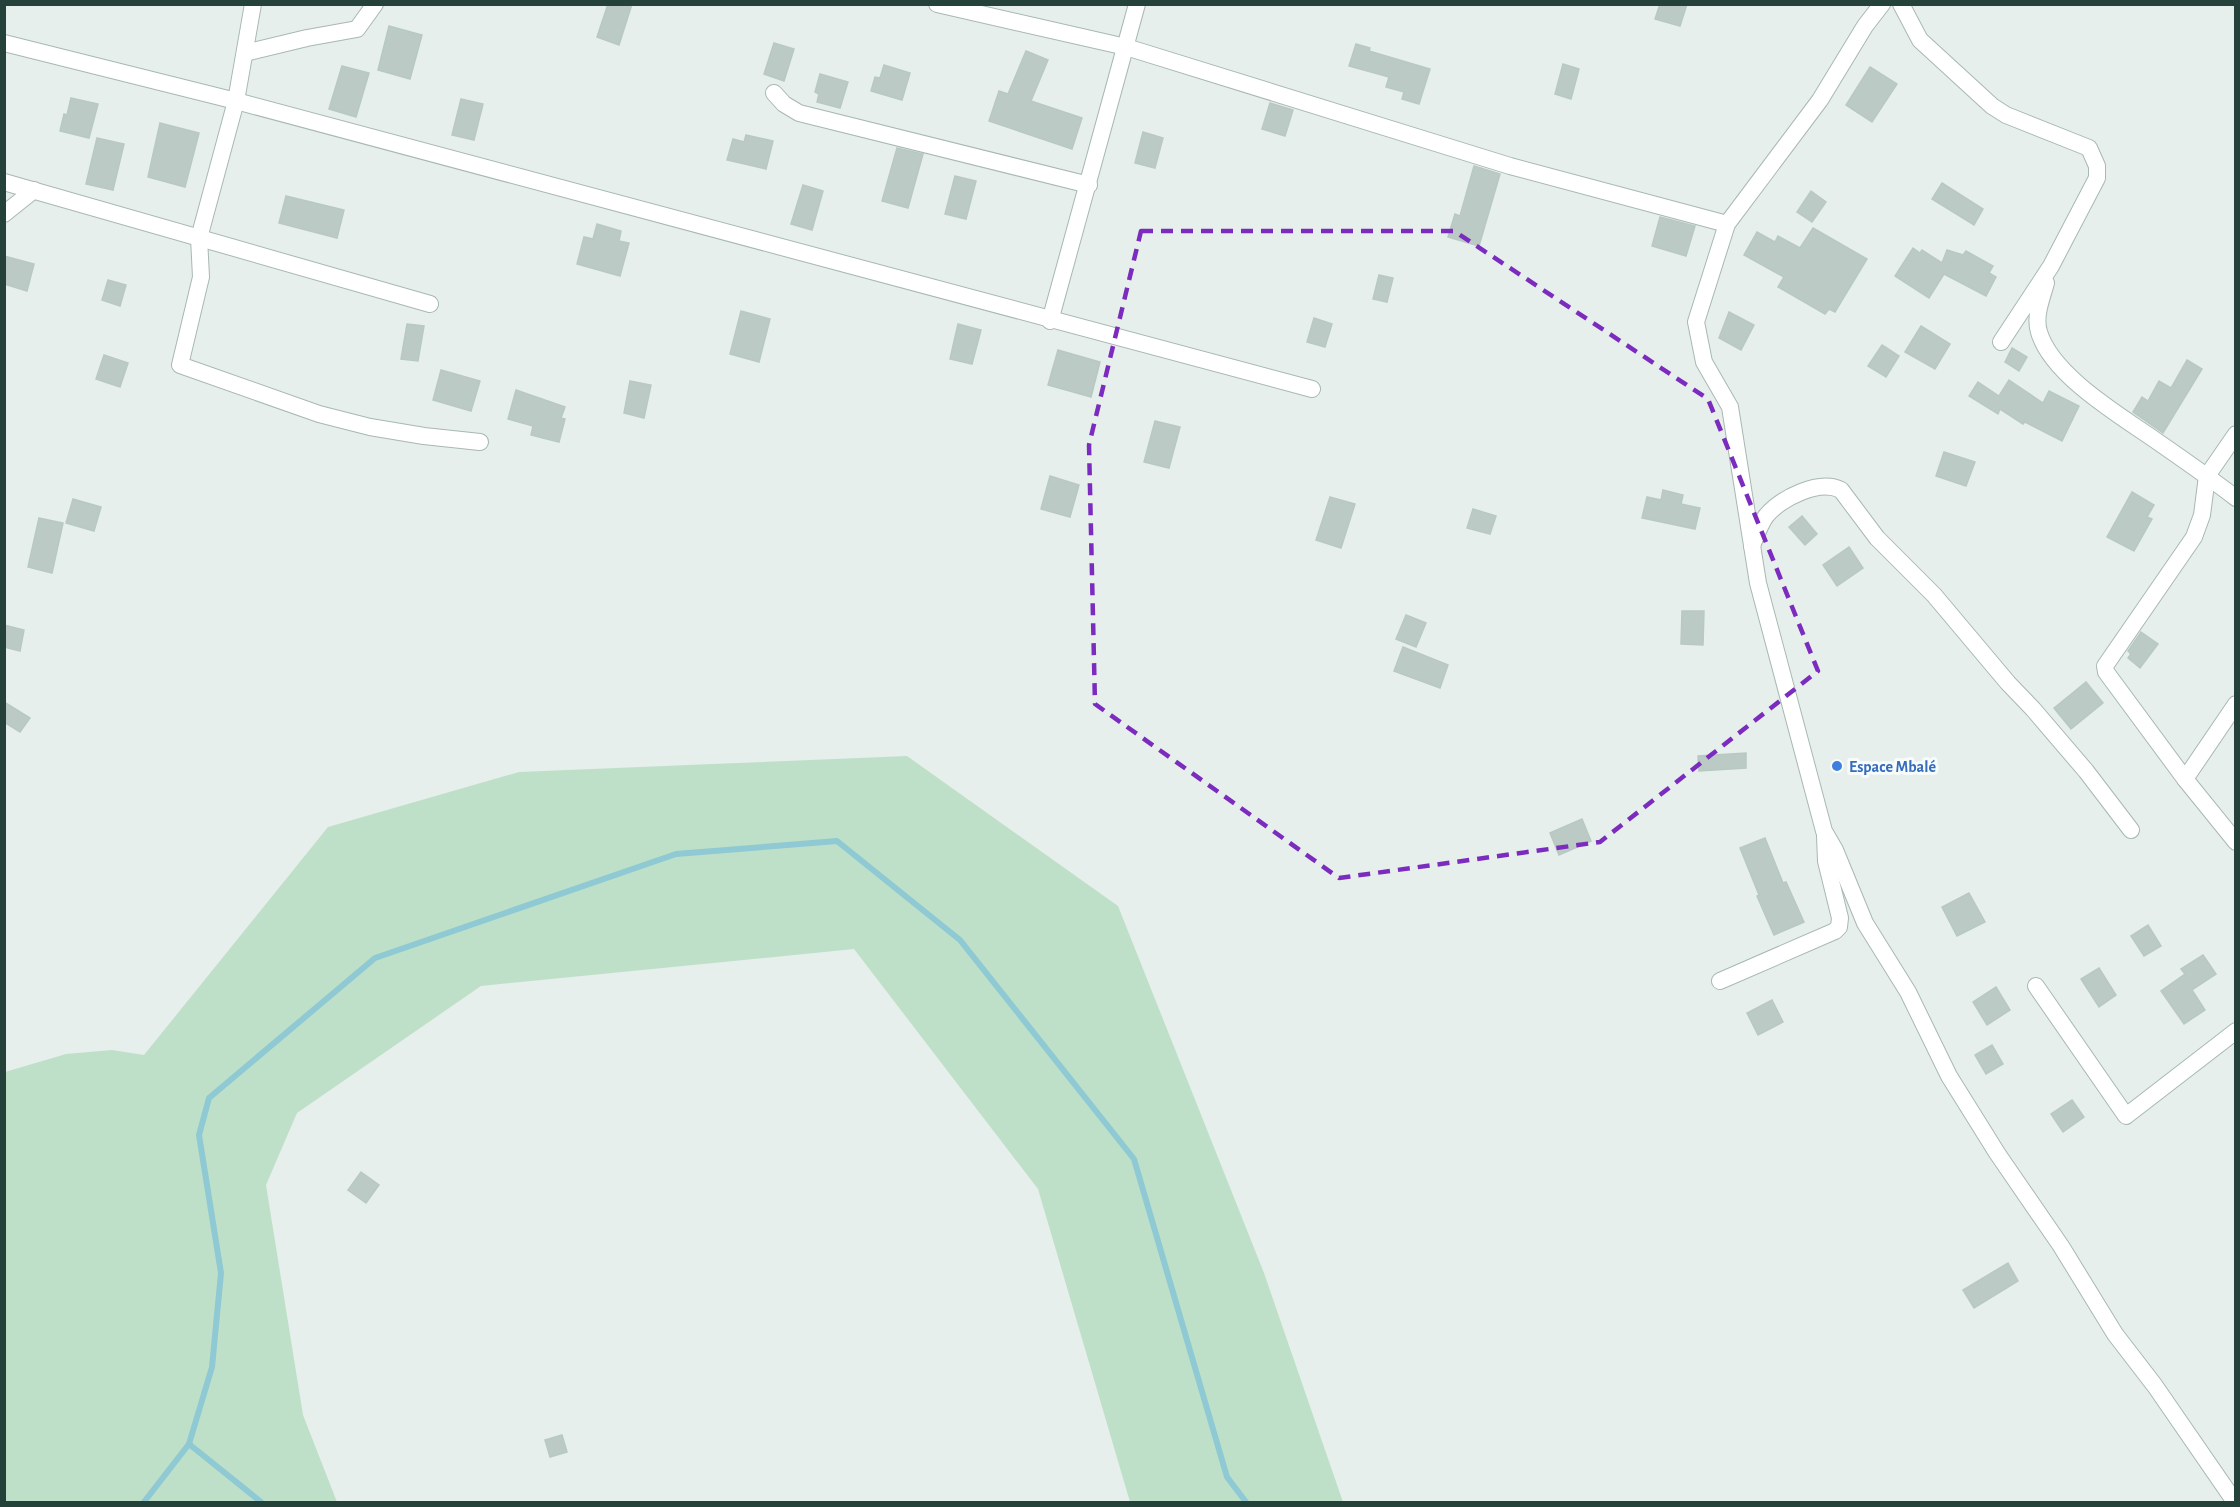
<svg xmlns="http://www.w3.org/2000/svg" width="2240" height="1507" viewBox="0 0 2240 1507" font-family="'Alegreya Sans',sans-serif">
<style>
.green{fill:#bfe0c8}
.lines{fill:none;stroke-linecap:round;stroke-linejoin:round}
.stream{stroke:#8ec9d4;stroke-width:6}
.building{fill:#bbcac4;stroke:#b8c9c2;stroke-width:1.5}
.street-casing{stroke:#a8b8b2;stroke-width:18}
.street{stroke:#fff;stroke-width:16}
.marked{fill:none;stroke:#7b2cbf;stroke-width:4.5;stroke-dasharray:12 8;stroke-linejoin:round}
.shop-dot{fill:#3f7fe0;stroke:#f7fbf9;stroke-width:2}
.labels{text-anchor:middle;stroke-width:6;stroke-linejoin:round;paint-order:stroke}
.shop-label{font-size:16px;font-weight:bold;fill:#366cbe;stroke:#f7fbf9;text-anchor:start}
</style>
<rect width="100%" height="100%" fill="#e6efeb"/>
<polygon class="green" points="907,756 1118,906 1264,1273 1343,1502 1130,1502 1038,1189 854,949 481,986 297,1113 266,1185 303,1415 337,1502 5,1502 5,1072 66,1054 112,1050 144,1055 328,827 519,772"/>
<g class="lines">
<g class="stream">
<polyline points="189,1444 261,1502"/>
<polyline points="144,1502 189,1444 212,1367 221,1273 199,1135 209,1098 375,958 676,854 837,841 960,940 1134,1159 1227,1477 1246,1502"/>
</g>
</g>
<g class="building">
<polygon points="608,4 632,4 619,45 597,37"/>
<polygon points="1660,4 1687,4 1680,26 1655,19"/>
<polygon points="389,26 422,35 410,79 378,70"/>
<polygon points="774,43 794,49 784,81 764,74"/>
<polygon points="1356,44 1370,48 1369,51 1430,69 1419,104 1402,99 1404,92 1386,87 1389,77 1349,66"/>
<polygon points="1026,51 1048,60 1031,101 1082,118 1072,149 989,121 999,91 1008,94"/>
<polygon points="1563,64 1579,69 1571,99 1555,94"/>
<polygon points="884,65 910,73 902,100 871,91 875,77 880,78"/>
<polygon points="342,66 369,73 356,117 329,109"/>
<polygon points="1870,67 1897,84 1872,122 1846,105"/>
<polygon points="820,74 848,82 840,108 817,102 819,94 815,92"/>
<polygon points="71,98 98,104 89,138 60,131 64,114 67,115"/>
<polygon points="461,99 483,104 474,140 452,135"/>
<polygon points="1270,103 1293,110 1285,136 1262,129"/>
<polygon points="160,123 199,133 185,187 148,177"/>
<polygon points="1143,132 1163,138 1155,168 1135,163"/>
<polygon points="746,135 773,141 766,169 727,160 733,139 744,142"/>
<polygon points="97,138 124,144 113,190 86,184"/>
<polygon points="897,148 923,154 908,208 882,201"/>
<polygon points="1474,166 1500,174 1479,246 1448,237 1455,214 1460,216"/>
<polygon points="955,176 976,181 966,219 945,214"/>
<polygon points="1942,183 1983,209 1974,225 1932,199"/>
<polygon points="803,185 823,191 812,230 791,224"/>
<polygon points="1811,191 1826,202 1812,222 1797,212"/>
<polygon points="286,196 344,210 337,238 279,223"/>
<polygon points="1660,217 1695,226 1686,256 1652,246"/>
<polygon points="597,224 621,231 619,241 629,243 620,276 577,264 584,237 593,239"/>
<polygon points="1813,228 1867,259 1835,312 1829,309 1825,314 1778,287 1784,277 1744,255 1757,232 1775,242 1778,236 1800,248"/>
<polygon points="1913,248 1920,253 1922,250 1942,263 1947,250 1963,255 1966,251 1993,266 1989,273 1996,277 1986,296 1944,274 1929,298 1895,276"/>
<polygon points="4,256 34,264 27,291 4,284"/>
<polygon points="1379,275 1393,278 1387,302 1373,299"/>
<polygon points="108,280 126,285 120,306 102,300"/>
<polygon points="741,311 770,319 759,362 730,354"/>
<polygon points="1729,312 1754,325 1741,350 1719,338"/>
<polygon points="1314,318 1332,324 1325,347 1307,342"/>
<polygon points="407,324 424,326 418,361 401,359"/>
<polygon points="958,324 981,330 972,364 950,359"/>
<polygon points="1921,326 1950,344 1935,369 1905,352"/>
<polygon points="1882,345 1899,356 1886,377 1868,366"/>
<polygon points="2012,348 2027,357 2019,371 2005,362"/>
<polygon points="1058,350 1100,362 1091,397 1048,385"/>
<polygon points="104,355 128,363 120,387 96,379"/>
<polygon points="2187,360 2202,369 2163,433 2133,412 2142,397 2148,401 2159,381 2171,388"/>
<polygon points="441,370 480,381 471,411 433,400"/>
<polygon points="2009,380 2043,403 2049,391 2079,406 2062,441 2025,422 2023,424 2000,409 1998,414 1969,396 1978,382 1999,396"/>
<polygon points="630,381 651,385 644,418 624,413"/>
<polygon points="516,390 565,407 561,418 565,419 559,442 531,435 533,426 508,419"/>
<polygon points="1155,421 1180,427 1169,468 1144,462"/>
<polygon points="1944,452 1975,462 1966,486 1936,476"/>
<polygon points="1050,476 1079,485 1070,517 1041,509"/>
<polygon points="1663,490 1683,495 1681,504 1700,508 1695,529 1642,518 1647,497 1661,500"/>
<polygon points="2132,492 2154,505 2147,517 2152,519 2134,551 2107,537"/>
<polygon points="1330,497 1355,504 1341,548 1316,540"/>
<polygon points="73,499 101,507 94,531 66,523"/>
<polygon points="1473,509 1496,516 1490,534 1467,528"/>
<polygon points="1802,516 1817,534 1805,545 1789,527"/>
<polygon points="39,518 63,523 52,573 28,567"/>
<polygon points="1849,547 1863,568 1837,586 1823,565"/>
<polygon points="1682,611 1704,611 1703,645 1681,644"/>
<polygon points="1406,615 1426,623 1416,647 1396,639"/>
<polygon points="4,625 24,630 20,651 4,647"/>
<polygon points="2141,632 2158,644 2140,668 2128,658 2131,654 2128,651"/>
<polygon points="1403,647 1448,665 1440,688 1394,671"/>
<polygon points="2086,682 2103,703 2071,729 2054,708"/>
<polygon points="4,702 30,718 20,732 4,722"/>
<polygon points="1746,753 1746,768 1699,771 1698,756"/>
<polygon points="1582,819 1591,841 1559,855 1550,833"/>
<polygon points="1765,838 1783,883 1786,882 1804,922 1774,935 1757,896 1759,895 1740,848"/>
<polygon points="1969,893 1985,922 1957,936 1942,907"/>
<polygon points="2148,925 2161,946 2144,956 2131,936"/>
<polygon points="2203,955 2216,974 2192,990 2205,1010 2184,1024 2161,991 2185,974 2181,969"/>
<polygon points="2099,968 2116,995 2099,1007 2081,979"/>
<polygon points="1996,987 2010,1010 1987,1025 1973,1002"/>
<polygon points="1772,1000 1783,1022 1758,1035 1747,1013"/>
<polygon points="1992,1045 2003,1064 1986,1074 1975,1055"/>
<polygon points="2072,1100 2084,1117 2063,1132 2051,1114"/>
<polygon points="361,1172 379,1185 366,1203 348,1190"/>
<polygon points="2008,1263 2018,1281 1974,1308 1963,1290"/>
<polygon points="562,1435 567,1452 550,1457 545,1440"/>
</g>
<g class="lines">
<g class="street-casing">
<g id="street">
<polyline points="253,4 236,101 199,238 201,277 180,365 319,414 370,427 424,436 480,442"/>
<polyline points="937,4 1126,47 1510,166 1727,224"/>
<polyline points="1882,4 1865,26 1820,100 1727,224 1696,322 1704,362 1730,407 1758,583 1824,831 1835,850 1865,923 1908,992 1949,1076 1997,1153 2061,1246 2115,1334 2155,1386 2235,1502"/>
<polyline points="1901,4 1920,40 1992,106 2006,115 2089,148 2097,166 2097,178 2051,266 2001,342"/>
<polyline points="4,43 236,101 1312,389"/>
<polyline points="245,53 307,38 357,29 375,4"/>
<polyline points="774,93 784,104 799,113 1089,185"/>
<polyline points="4,182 430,304"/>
<polyline points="4,214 34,190"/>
<path d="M 2046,283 C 2042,298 2034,316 2039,332 C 2052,376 2121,416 2158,442 C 2184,460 2210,478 2236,498"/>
<polyline points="1050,321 1137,4"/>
<polyline points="2236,434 2207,476 2202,515 2194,537 2105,666 2106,672 2185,779 2236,842"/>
<path d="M 1752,546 C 1756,536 1760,524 1766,516 C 1781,498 1819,479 1841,490 L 1877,538 L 1934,595 L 2008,683 L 2033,709 L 2086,771 L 2131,830"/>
<polyline points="2185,779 2236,704"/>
<polyline points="1720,981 1835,931 1839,927 1840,918 1826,861 1825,836"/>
<polyline points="2036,986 2126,1116 2236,1031"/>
</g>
</g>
<use href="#street" class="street"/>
</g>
<path class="marked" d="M 1141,231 L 1454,231 L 1708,399 L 1818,671 L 1600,842 L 1339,878 L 1095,704 L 1089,445 Z"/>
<circle class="shop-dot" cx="1837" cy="766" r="6"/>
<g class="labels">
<g class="shop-label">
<text x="1849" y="772">Espace Mbalé</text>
</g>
</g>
<rect width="2240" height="1507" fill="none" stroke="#24423a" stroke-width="12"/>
</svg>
